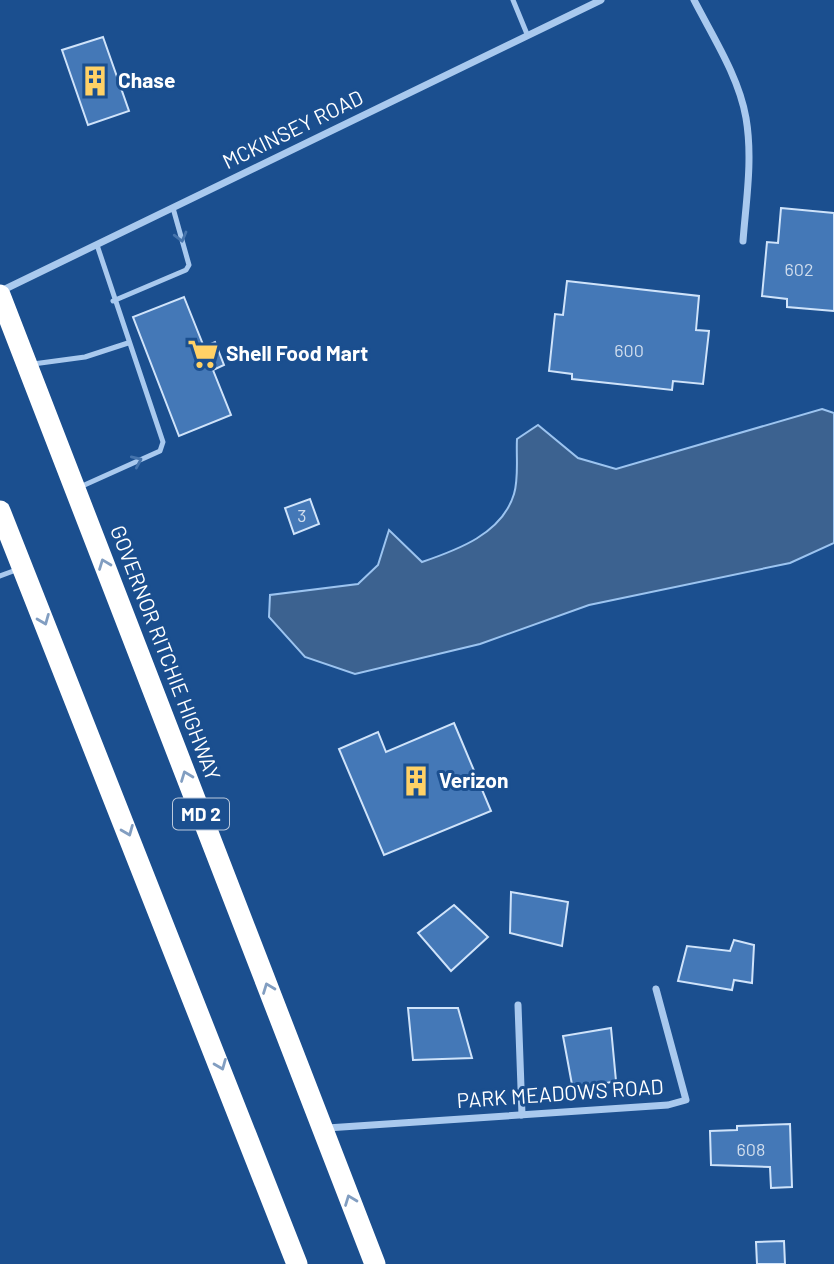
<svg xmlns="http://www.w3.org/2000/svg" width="834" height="1264" viewBox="0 0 834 1264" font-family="Barlow,sans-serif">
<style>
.water{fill:#3c6290;stroke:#9cc4f0;stroke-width:2}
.building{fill:#4478b7;stroke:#cfe3fa;stroke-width:2}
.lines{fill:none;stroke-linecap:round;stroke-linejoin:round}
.lane{stroke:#a9c9ee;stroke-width:5}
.street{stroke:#a9c9ee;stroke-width:7}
.highway{stroke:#fff;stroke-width:21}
.oneway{stroke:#4674ac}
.oneway2{stroke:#829ec1}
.labels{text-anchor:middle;stroke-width:6;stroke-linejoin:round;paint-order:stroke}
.number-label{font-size:18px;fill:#d0dded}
.shield{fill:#1b4f8f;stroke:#bbcadd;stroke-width:2}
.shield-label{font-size:19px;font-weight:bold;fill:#fff}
.poi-label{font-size:21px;font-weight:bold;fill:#fff;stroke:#1b4f8f;text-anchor:start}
.street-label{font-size:21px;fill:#fff;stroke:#1b4f8f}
</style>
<rect width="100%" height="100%" fill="#1b4f8f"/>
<path class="water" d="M 822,409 L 834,413 L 834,543 L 790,563 L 589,605 L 480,644 L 355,674 L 305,657 L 269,617 L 270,595 L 358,584 L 378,565 L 389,530 L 422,562 C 457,550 502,534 514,494 C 519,478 516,456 517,439 L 538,425 L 578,458 L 616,469 Z"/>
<g class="building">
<polygon points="103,37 129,111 88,125 62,50"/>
<polygon points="781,208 834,213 834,311 787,307 787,299 762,296 767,242 778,243"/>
<polygon points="567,281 699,296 696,330 709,331 703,384 673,381 672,390 572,379 572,374 549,371 555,314 563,315"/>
<polygon points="184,297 204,347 215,342 224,365 213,370 231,415 179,436 133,317"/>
<polygon points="310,499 319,524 294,534 285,508"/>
<polygon points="454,723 491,811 384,855 339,749 378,732 386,752"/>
<polygon points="511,892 568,902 562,946 510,933"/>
<polygon points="454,905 488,937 451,971 418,933"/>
<polygon points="734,940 754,945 752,983 734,980 732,990 678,981 687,946 730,951"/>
<polygon points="408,1008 458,1008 472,1058 413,1060"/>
<polygon points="611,1028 616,1081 573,1090 563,1036"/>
<polygon points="790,1124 792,1187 771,1188 770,1167 711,1165 710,1131 737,1130 737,1126"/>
<polygon points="784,1241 785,1264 757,1264 756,1242"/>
</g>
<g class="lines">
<g class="lane">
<polyline points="513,0 527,34"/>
<polyline points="113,301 186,270 189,265 173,208"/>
<polyline points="33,364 85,357 128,343"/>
<polyline points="80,487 160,451 163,442 97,245"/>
<polyline points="0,576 16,570"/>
</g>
<g class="street">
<path d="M 694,0 C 713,37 739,77 746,118 C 753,159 746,201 743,241"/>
<polyline points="1,291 601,0"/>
<polyline points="518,1005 522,1115"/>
<polyline points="327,1128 668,1105 686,1100 656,989"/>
</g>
<g class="highway">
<polyline points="0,295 375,1264"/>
<polyline points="0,511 297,1264"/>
</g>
</g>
<defs><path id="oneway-chevron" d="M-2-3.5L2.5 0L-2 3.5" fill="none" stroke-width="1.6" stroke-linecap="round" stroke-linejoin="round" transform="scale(1.75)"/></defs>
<g class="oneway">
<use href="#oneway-chevron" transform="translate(181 237) rotate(75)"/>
<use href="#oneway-chevron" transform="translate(137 461) rotate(-24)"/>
</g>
<g class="oneway2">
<use href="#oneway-chevron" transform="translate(104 564) rotate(-111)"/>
<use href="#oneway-chevron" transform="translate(44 620) rotate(68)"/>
<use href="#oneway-chevron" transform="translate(186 776) rotate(-111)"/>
<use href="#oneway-chevron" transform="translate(128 831) rotate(68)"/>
<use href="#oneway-chevron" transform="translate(268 988) rotate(-111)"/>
<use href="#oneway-chevron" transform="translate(221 1065) rotate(68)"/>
<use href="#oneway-chevron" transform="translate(350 1200) rotate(-111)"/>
</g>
<defs>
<g id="building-bare" transform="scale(2.415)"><path d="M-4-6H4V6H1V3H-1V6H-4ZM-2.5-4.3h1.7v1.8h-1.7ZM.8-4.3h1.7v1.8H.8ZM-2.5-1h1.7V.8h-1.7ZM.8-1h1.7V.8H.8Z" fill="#ffd166" stroke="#1b4f8f" stroke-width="2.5" paint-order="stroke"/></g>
<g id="supermarket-bare" transform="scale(2.415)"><path d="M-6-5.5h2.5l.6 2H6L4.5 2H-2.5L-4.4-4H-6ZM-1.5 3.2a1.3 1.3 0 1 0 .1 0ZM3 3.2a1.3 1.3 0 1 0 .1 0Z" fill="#ffd166" stroke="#1b4f8f" stroke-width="2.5" paint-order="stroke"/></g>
</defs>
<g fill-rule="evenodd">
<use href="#building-bare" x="95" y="81"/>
<use href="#supermarket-bare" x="203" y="354"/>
<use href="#building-bare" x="416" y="781"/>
</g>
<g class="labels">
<g class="number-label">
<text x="799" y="276">602</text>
<text x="629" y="357">600</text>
<text x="302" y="522">3</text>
<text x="751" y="1156">608</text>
</g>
<rect class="shield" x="173" y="798.5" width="56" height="31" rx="5"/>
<g class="shield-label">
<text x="201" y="821">MD 2</text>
</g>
<g class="poi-label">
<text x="118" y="88">Chase</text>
<text x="226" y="361">Shell Food Mart</text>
<text x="439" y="788">Verizon</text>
</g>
<g class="street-label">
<text transform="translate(293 130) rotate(-26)" y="7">MCKINSEY ROAD</text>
<text transform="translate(165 653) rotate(69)" y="7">GOVERNOR RITCHIE HIGHWAY</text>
<text transform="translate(560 1094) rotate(-4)" y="7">PARK MEADOWS ROAD</text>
</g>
</g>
</svg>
